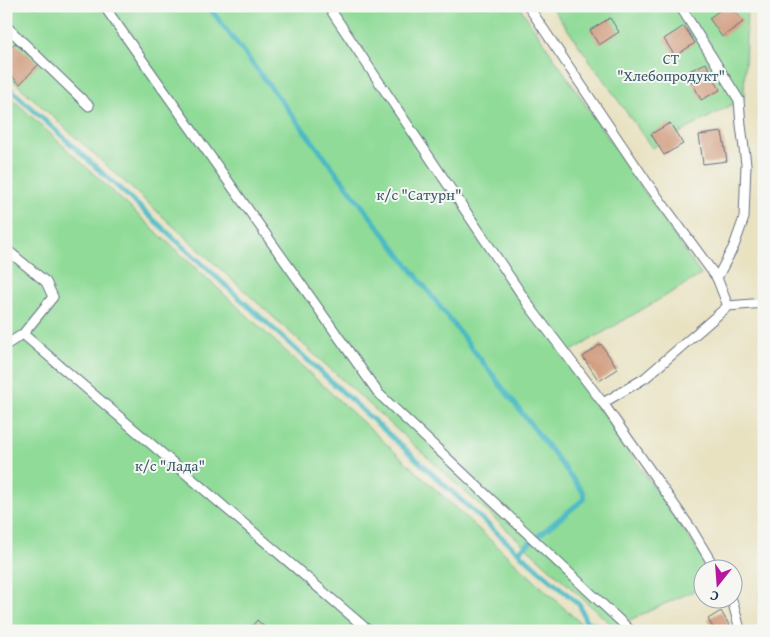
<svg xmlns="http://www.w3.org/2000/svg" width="770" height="637" viewBox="0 0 770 637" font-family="'Gentium Book Plus',serif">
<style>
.green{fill:#8fdb97;stroke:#55857a}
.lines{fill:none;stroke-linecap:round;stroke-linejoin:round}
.stream{stroke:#4bb9c4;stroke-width:5}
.building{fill:#cf9879}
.lane-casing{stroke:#636e81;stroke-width:11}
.lane{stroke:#fff;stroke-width:9}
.labels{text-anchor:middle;stroke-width:4;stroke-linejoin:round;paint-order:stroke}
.park-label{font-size:15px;fill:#385a6c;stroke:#f6f6f2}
</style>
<rect width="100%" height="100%" fill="#f6f6f2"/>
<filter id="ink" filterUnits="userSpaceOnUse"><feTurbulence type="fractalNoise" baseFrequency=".02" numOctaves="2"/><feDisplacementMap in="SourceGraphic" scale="10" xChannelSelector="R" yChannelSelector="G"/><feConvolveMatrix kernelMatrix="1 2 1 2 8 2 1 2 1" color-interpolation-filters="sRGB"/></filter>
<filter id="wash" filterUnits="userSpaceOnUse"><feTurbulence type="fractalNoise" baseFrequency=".0096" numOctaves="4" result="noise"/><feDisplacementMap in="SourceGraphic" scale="20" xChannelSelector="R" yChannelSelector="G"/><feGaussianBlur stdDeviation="1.12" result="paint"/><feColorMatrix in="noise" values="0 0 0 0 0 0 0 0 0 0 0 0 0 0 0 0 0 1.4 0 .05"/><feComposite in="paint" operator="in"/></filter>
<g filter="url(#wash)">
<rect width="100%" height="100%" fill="#e8e2c1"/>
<g class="green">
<polygon points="6,6 519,6 701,275 563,356 711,569 702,570 702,587 614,627 6,74"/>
<polygon points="551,6 747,6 744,98 652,148"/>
<polygon points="6,93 589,631 6,631"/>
</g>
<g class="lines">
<g class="stream">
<polyline points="208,6 583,492 584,499 518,552 580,605 585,620 609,631"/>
<polyline points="6,85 518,552"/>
<polyline points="763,631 762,594 764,588"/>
</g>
</g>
<g id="blocks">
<g class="building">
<polygon points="726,6 731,6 743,22 722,37 709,18"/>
<polygon points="610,18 619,32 599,45 590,30"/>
<polygon points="684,26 695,43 675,56 664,39"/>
<polygon points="15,43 39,64 20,84 6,71 6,52"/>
<polygon points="706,63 720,90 701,100 687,72"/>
<polygon points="670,123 683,144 664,155 651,134"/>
<polygon points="722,132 727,161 703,164 699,135"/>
<polygon points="601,344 618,369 599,381 583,357"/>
<polygon points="721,611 731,628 726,631 715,631 708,619"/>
<polygon points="257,620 269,631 248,631"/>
</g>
</g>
</g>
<g filter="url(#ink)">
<use href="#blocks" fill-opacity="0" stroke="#636e81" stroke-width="1"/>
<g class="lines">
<g class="lane-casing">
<g id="lane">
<polyline points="104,6 379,394 631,631"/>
<polyline points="328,6 530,307 603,403 645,378 728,306"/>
<polyline points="528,6 648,184 717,278 734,246 744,218 746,164 741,125 739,100 680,6"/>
<polyline points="6,26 89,106"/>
<polyline points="6,249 46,282 53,297 23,334"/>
<polyline points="717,278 728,306 764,303"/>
<polyline points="6,345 23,334 369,631"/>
<polyline points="603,403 692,530 716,570"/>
<polyline points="732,600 740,629 739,631"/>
</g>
</g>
<use href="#lane" class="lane"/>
</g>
</g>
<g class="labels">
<g class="park-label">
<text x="671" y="64">СТ<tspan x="671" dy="17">"Хлебопродукт"</tspan></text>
<text x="419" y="200">к/с "Сатурн"</text>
<text x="170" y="471">к/с "Лада"</text>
</g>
</g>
<rect width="770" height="637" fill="none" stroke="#f6f6f2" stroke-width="25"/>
<g transform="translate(718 584) rotate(197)"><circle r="24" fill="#f6f6f2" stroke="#9ea6b7"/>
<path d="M0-4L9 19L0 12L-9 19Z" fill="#b5179e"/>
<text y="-8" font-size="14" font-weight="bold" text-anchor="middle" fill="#1b2f5e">С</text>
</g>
</svg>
